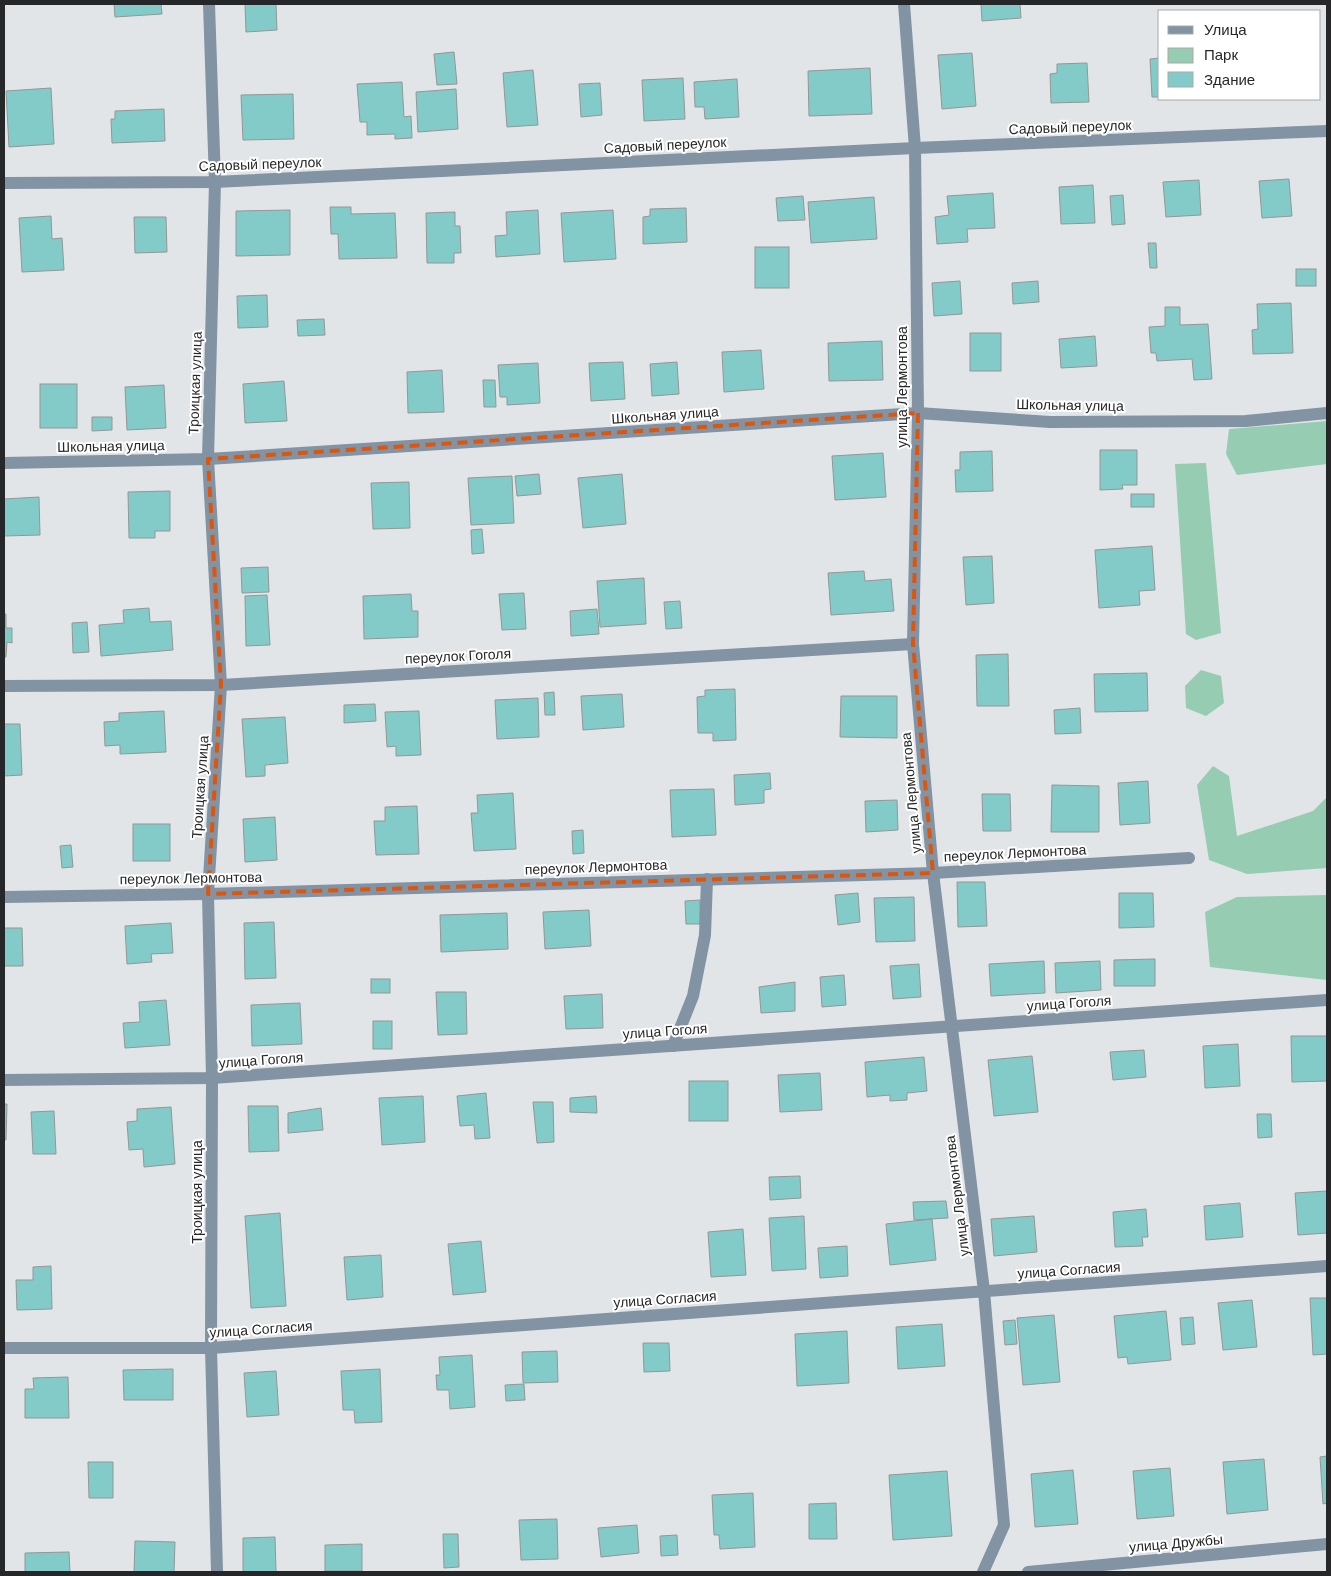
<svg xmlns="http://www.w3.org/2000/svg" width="1331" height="1576" viewBox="0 0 1331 1576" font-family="Arial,sans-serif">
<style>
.green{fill:#95ccb2}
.building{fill:#83cbc8;stroke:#939796}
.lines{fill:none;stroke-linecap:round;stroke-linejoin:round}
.lane{stroke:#8293a4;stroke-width:12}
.street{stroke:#8293a4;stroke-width:12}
.marked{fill:none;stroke:#de560d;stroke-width:4;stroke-dasharray:10 6;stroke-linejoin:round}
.labels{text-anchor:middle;stroke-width:4;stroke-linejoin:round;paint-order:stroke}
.street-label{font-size:14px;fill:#262728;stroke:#fff}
</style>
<rect width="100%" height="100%" fill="#e2e5e7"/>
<g class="green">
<polygon points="1327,421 1327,464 1237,475 1226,454 1229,429"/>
<polygon points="1206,463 1221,633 1196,640 1186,634 1175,464"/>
<polygon points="1201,670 1221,676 1224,703 1206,716 1186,708 1185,686"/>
<polygon points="1213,766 1229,776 1237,836 1313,811 1327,797 1327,868 1247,874 1209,860 1197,785"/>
<polygon points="1327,895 1327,980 1210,967 1205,912 1237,897"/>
</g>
<g class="building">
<polygon points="114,4 161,4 162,14 115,17"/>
<polygon points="245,4 276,4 277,30 246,32"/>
<polygon points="981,4 1020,4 1021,18 982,21"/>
<polygon points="454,52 457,84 437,85 434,54"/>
<polygon points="972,53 976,106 942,109 938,55"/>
<polygon points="1160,58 1160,97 1152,97 1150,59"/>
<polygon points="1087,63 1089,102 1051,103 1050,74 1057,73 1057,64"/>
<polygon points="870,68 872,114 809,116 808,71"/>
<polygon points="533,70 538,125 507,127 503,73"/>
<polygon points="683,78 685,119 644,121 642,80"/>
<polygon points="737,79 739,117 705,119 704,107 695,107 694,82"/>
<polygon points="402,82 404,117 411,116 412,138 395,139 395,134 367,135 367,122 360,122 357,84"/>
<polygon points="600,83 602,115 581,117 579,84"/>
<polygon points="51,88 54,144 9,147 6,91"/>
<polygon points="456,89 458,129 418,132 416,92"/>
<polygon points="293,94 294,139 243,140 241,95"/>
<polygon points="164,109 165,141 112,143 111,119 115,119 115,111"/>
<polygon points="1289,179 1292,216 1262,218 1259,181"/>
<polygon points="1199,180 1201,215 1166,217 1163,182"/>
<polygon points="1093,185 1095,223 1061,224 1059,187"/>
<polygon points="993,193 995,228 967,229 968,242 937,244 935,217 949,215 947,196"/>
<polygon points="1123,195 1125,224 1112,225 1110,196"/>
<polygon points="803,196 805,220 778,221 776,198"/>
<polygon points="874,197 877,239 811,243 808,202"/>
<polygon points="330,207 351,207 351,214 395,213 397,258 339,259 338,234 331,234"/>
<polygon points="686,208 687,242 643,244 643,217 650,216 650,209"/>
<polygon points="290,210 290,255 236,256 236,211"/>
<polygon points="538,210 540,254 496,257 495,236 507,235 506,212"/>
<polygon points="613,210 616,259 564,262 561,213"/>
<polygon points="455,212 455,226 460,226 461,253 454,253 454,263 427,263 426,213"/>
<polygon points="51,216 52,239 62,238 64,270 22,272 19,218"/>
<polygon points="134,217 166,217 167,252 135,253"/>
<polygon points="1148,243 1156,243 1157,268 1150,268"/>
<rect x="755" y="247" width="34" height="41"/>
<rect x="1296" y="269" width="20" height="17"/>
<polygon points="960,281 962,314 934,316 932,283"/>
<polygon points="1038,281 1039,302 1013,304 1012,283"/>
<polygon points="267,295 268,327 238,328 237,296"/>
<polygon points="1291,303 1293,353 1253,354 1252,330 1258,329 1257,304"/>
<polygon points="1165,307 1180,307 1180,325 1208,324 1212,379 1194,380 1192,359 1157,361 1156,353 1151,353 1149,327 1165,326"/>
<polygon points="324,319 325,335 298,336 297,320"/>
<rect x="970" y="333" width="31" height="38"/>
<polygon points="1095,336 1097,366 1061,368 1059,339"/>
<polygon points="882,341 883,380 829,381 828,343"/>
<polygon points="761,350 764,389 724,392 722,352"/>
<polygon points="623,362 625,399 591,401 589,363"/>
<polygon points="677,362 679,394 652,396 650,364"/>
<polygon points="538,363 540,403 507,405 507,397 500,397 498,365"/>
<polygon points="442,370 444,412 408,413 407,372"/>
<polygon points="483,380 495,380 496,407 484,407"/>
<polygon points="284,381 287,421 245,423 243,384"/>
<rect x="40" y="384" width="37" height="44"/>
<polygon points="164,385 166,428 127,430 125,387"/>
<polygon points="92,417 112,417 112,430 92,431"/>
<polygon points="1100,450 1137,450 1137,485 1122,485 1123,489 1100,490"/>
<polygon points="992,451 993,491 956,492 955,470 960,470 960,452"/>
<polygon points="883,453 886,497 835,500 832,456"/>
<polygon points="539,474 541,494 517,496 515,476"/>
<polygon points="622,474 626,524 583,528 578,478"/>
<polygon points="512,476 514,523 471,525 468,478"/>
<polygon points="409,482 410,528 373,529 371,483"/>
<polygon points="170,491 170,531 155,531 155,538 129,538 128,492"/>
<rect x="1131" y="494" width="23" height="13"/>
<polygon points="39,497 40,535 4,536 4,499"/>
<polygon points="482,529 484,553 472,554 471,530"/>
<polygon points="1152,546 1155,590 1139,591 1140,605 1099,608 1095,550"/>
<polygon points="992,556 994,603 966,605 963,557"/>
<polygon points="268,567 269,592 242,593 241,568"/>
<polygon points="864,571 865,581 891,579 894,611 831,615 828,573"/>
<polygon points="644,578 646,624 600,627 597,581"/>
<polygon points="524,593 526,629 502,630 499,594"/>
<polygon points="411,594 412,611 418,611 418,637 364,639 363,596"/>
<polygon points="267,595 270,645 246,646 245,596"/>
<polygon points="680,601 682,628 666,629 664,602"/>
<polygon points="149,608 150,622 171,621 173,650 101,656 99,625 124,623 123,610"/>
<polygon points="597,609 599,634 571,636 570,611"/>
<polygon points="4,614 6,614 6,628 12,628 12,643 7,642 6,657 4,657"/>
<polygon points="87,622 89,652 73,653 72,623"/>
<polygon points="1008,654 1009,706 977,706 976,655"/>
<polygon points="1147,673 1148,711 1095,712 1094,674"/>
<polygon points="735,689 736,740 713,741 713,733 698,733 697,697 705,696 705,690"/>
<polygon points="554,692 555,715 545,715 544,693"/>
<polygon points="622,694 624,727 583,730 581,696"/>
<polygon points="841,696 897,696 897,738 840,737"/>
<polygon points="538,698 539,737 497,739 495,700"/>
<polygon points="375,704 376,721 344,723 344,705"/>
<polygon points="1080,708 1081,733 1055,734 1054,710"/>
<polygon points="164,711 166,752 120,754 120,745 105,746 104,722 119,721 119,713"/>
<polygon points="419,711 421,755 396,756 396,746 387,747 385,712"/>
<polygon points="285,717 288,763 265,765 265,776 246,777 242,719"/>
<polygon points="4,724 20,724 22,775 4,776"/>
<polygon points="770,773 771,789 764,790 764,803 735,805 734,775"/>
<polygon points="1148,781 1150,823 1120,825 1118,783"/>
<polygon points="1052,785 1099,786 1099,832 1051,832"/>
<polygon points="714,789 716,835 672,837 670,790"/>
<polygon points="513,793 516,849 474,851 471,813 478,813 477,795"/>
<polygon points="982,794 1010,794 1011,831 983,831"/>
<polygon points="897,800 898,830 866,832 865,801"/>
<polygon points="417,806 419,854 376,855 374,821 385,821 385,807"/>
<polygon points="275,817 277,860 245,862 243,819"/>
<rect x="133" y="824" width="37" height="37"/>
<polygon points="583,830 584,853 573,854 572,831"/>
<polygon points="71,845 73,867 62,868 60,846"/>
<polygon points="957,882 985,882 987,926 958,927"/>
<polygon points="858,893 860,922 838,925 835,895"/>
<polygon points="1119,893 1153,893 1154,927 1119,928"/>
<polygon points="914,897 915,941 876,942 874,898"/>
<polygon points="700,900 700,924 686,924 685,901"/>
<polygon points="589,910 591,946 545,949 543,912"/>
<polygon points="507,913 508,949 441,952 440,915"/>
<polygon points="274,922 276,978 245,979 244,923"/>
<polygon points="171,923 173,953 151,954 152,962 127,964 125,926"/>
<polygon points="4,928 22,928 23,966 4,966"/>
<polygon points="1155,959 1155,986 1114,986 1114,960"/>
<polygon points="1044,961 1045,993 991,996 989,964"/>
<polygon points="1100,961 1101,990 1056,993 1055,963"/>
<polygon points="919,964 921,997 893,999 890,966"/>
<polygon points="844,975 846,1005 822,1007 820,977"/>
<rect x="371" y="979" width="19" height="14"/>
<polygon points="795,982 795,1011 761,1013 759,987"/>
<polygon points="436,992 466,992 467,1034 438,1035"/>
<polygon points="602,994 603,1028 566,1029 564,996"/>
<polygon points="166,1000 170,1045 125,1048 123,1023 140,1022 139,1002"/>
<polygon points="300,1003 302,1044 252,1046 251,1005"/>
<rect x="373" y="1021" width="19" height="28"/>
<polygon points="1291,1036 1327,1036 1327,1081 1292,1082"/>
<polygon points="1238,1044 1240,1086 1205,1088 1203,1046"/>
<polygon points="1144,1050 1146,1077 1113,1080 1110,1052"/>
<polygon points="1032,1056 1038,1112 994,1116 988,1060"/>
<polygon points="924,1057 927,1091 907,1093 907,1100 890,1101 890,1095 867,1097 865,1062"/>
<polygon points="820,1073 822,1110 780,1112 778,1075"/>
<rect x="689" y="1081" width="39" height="40"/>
<polygon points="486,1093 490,1138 475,1139 474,1125 460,1126 457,1096"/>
<polygon points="423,1096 425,1142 382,1145 379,1098"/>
<polygon points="596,1096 597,1113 570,1112 570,1098"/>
<polygon points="533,1102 553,1102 554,1142 537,1143"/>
<polygon points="4,1104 7,1104 6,1140 4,1140"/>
<polygon points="248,1106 278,1106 279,1151 249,1152"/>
<polygon points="171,1107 175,1164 144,1167 143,1149 129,1150 127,1122 137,1121 137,1109"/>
<polygon points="321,1108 323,1130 288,1133 288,1113"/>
<polygon points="54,1111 56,1154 33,1154 31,1112"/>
<polygon points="1257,1114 1271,1114 1272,1137 1258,1138"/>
<polygon points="800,1176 801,1198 770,1200 769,1177"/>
<polygon points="1327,1191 1327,1233 1298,1235 1295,1193"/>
<polygon points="946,1201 948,1218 914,1220 913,1202"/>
<polygon points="1240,1203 1243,1237 1206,1240 1204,1206"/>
<polygon points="1146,1209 1148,1237 1142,1237 1143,1246 1115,1247 1113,1212"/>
<polygon points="280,1213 286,1306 251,1308 245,1216"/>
<polygon points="804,1216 806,1269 772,1271 769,1218"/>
<polygon points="1034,1216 1037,1252 994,1256 991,1219"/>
<polygon points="932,1219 936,1260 890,1265 886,1224"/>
<polygon points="743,1229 746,1275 711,1277 708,1232"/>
<polygon points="481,1241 486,1292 453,1295 448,1244"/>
<polygon points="847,1246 848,1276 820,1278 818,1248"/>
<polygon points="381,1255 383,1297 347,1300 344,1257"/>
<polygon points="51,1266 52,1309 17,1310 16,1280 33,1280 33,1267"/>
<polygon points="1310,1298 1327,1298 1327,1354 1313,1355"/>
<polygon points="1252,1300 1257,1347 1223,1350 1218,1303"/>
<polygon points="1166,1311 1171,1360 1128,1364 1127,1357 1118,1358 1114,1316"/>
<polygon points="1054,1315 1060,1382 1023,1385 1017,1318"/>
<polygon points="1193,1317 1195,1344 1182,1345 1180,1318"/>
<polygon points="1015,1320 1017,1344 1005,1345 1003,1321"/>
<polygon points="942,1324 945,1366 898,1369 896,1327"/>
<polygon points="847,1331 849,1383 797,1386 795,1334"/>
<polygon points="643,1343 669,1343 670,1371 644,1372"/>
<polygon points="557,1351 558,1382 523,1383 522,1352"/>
<polygon points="472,1355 475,1407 450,1409 449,1390 437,1390 436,1375 440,1375 439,1357"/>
<polygon points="173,1369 173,1400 124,1400 123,1370"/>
<polygon points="380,1369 382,1422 355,1423 354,1410 343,1410 341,1371"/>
<polygon points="276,1371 279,1415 247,1417 244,1373"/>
<polygon points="68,1377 69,1418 25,1418 25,1389 34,1389 33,1378"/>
<polygon points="524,1384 525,1400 506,1401 505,1385"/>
<polygon points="1327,1456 1327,1503 1323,1504 1320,1457"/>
<polygon points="1264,1459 1268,1510 1227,1514 1223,1462"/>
<polygon points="88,1462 113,1462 113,1498 89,1498"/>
<polygon points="1170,1468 1174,1516 1137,1519 1133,1471"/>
<polygon points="1073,1470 1078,1524 1035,1527 1031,1474"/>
<polygon points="947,1471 952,1536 893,1540 889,1475"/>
<polygon points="753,1493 755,1547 720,1549 719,1535 714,1535 712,1495"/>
<polygon points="836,1503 837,1539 809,1539 809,1504"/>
<polygon points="557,1519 558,1559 521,1560 519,1520"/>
<polygon points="637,1525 639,1553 601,1557 598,1528"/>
<polygon points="443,1534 458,1534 459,1567 444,1568"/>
<polygon points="677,1535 678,1555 661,1556 660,1536"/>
<polygon points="275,1537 276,1572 243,1572 243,1538"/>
<polygon points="135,1541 175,1542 174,1572 134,1572"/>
<polygon points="362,1544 362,1571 325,1571 325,1545"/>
<polygon points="69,1552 70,1572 25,1572 25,1553"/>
</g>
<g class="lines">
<polyline class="lane" points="673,1046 693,996 705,935 707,879"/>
<g class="street">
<polyline points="209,4 215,182 208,459 221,685 208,894 212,1078 211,1348 217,1572"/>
<polyline points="904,4 915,148 918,413 913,644 933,873 984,1291 1004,1525 983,1572"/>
<polyline points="4,183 215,182 915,148 1327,131"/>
<polyline points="4,463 208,459 918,413 1050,422 1246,421 1327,413"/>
<polyline points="4,686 221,685 913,644"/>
<polyline points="4,897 208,894 933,873 1189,858"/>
<polyline points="4,1080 212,1078 1327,1000"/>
<polyline points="4,1348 211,1348 1327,1266"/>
<polyline points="1028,1572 1327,1544"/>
</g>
</g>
<path class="marked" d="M 918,413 L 913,644 L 933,873 L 208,894 L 221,685 L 208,459 Z"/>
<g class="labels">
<g class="street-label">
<text transform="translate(1070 127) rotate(-2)" y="5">Садовый переулок</text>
<text transform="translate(665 145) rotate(-3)" y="5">Садовый переулок</text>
<text transform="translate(260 164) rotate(-2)" y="5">Садовый переулок</text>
<text transform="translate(195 383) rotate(-88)" y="5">Троицкая улица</text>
<text transform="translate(902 387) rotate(-90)" y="5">улица Лермонтова</text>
<text transform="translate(1070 405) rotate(1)" y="5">Школьная улица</text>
<text transform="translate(665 415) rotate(-4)" y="5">Школьная улица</text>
<text transform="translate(111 446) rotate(-1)" y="5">Школьная улица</text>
<text transform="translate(458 656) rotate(-3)" y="5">переулок Гоголя</text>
<text transform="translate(200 787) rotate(-86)" y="5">Троицкая улица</text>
<text transform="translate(911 793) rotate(-95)" y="5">улица Лермонтова</text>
<text transform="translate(1015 853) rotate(-3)" y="5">переулок Лермонтова</text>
<text transform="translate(596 867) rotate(-2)" y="5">переулок Лермонтова</text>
<text transform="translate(191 878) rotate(-1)" y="5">переулок Лермонтова</text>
<text transform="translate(1069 1003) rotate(-4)" y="5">улица Гоголя</text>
<text transform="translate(665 1031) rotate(-4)" y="5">улица Гоголя</text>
<text transform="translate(261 1060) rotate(-4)" y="5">улица Гоголя</text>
<text transform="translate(197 1192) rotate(-90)" y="5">Троицкая улица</text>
<text transform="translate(957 1196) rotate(-97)" y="5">улица Лермонтова</text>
<text transform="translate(1069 1270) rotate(-4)" y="5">улица Согласия</text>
<text transform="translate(665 1299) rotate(-4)" y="5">улица Согласия</text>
<text transform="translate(261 1329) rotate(-4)" y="5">улица Согласия</text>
<text transform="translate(1176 1543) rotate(-5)" y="5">улица Дружбы</text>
</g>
</g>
<rect width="1331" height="1576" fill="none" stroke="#262728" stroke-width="10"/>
<rect x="1158" y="10" width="162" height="90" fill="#ffffff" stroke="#a8a9a9"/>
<rect x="1168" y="26" width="25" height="8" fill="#8293a4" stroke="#a8a9a9"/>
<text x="1204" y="35" font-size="15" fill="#262728">Улица</text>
<rect x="1168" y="48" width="25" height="15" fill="#95ccb2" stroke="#a8a9a9"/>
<text x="1204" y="60" font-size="15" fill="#262728">Парк</text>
<rect x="1168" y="72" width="25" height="15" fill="#83cbc8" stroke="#a8a9a9"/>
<text x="1204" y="85" font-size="15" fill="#262728">Здание</text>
</svg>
